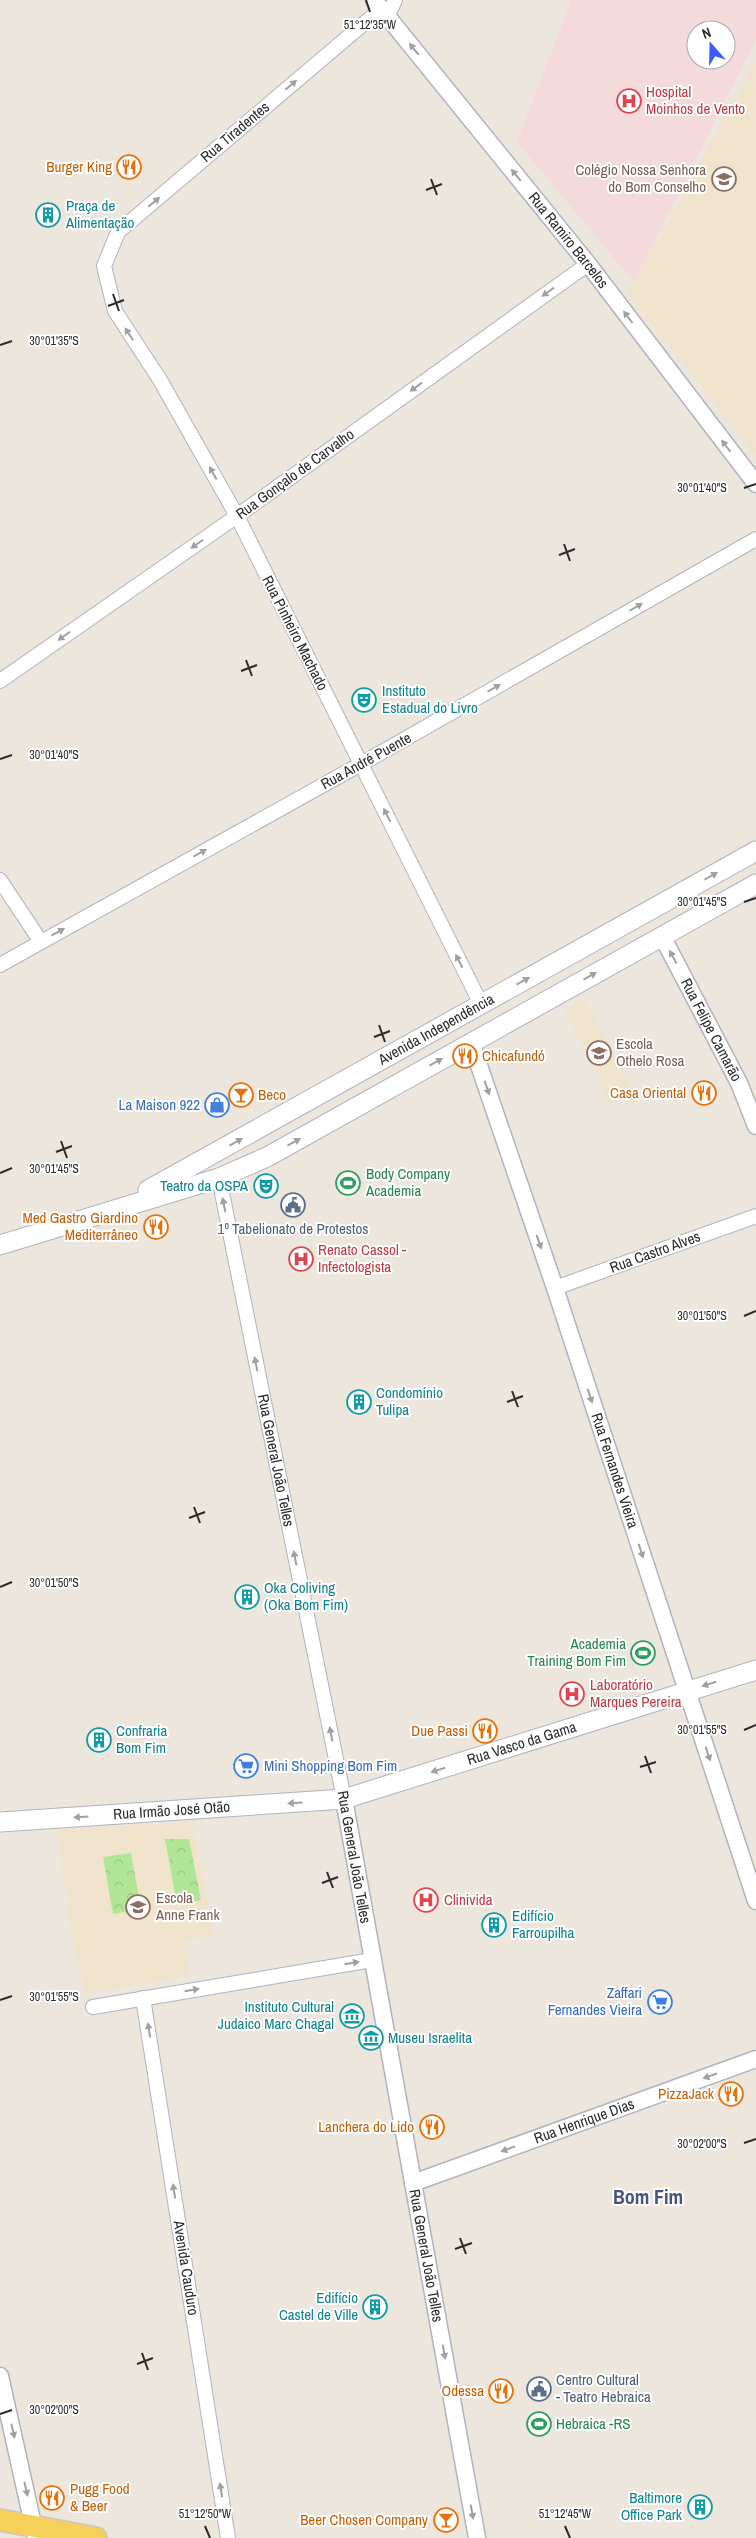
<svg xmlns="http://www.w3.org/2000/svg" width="756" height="2538" viewBox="0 0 756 2538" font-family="'Archivo Narrow',sans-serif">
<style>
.education{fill:#f0e4cc}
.medical{fill:#f4dadb;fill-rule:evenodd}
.park{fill:url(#park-crowns)}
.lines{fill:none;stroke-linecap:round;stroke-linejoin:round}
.minor-casing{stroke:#b1b3bf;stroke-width:16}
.tertiary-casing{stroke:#b1b3bf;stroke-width:19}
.secondary-casing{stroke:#b1b3bf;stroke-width:21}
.primary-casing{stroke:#c8c8c8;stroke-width:24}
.minor{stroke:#fff;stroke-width:14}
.tertiary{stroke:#fff;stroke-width:16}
.secondary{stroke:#fff;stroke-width:19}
.primary{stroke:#f6d159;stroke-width:21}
.oneway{fill:#a0a0a0}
.ticks{fill:none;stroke:#2b2b2b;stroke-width:2}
.labels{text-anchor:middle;stroke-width:4;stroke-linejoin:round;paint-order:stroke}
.health-label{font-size:15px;fill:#be3a42;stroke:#fff;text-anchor:start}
.street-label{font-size:15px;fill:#2b2b2b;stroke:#fff}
.food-label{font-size:15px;fill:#c56008;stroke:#fff;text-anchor:end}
.education-label{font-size:15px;fill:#785e54;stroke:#fff;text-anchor:start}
.culture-label{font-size:15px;fill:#0d838f;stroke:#fff;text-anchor:start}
.shop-label{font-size:15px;fill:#366cbe;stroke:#fff;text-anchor:end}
.leisure-label{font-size:15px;fill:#27864d;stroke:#fff;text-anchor:start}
.service-label{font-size:15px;fill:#4e5e75;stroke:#fff}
.district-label{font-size:20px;font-weight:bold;fill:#49537e;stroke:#fff}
.ticks-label{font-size:12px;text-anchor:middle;fill:#2b2b2b;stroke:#fff;stroke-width:4;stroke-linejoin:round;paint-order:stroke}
</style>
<defs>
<pattern id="park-crowns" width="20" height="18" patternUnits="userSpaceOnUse" patternTransform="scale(1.25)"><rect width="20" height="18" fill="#b2e697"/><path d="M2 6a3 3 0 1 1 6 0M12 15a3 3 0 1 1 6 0" fill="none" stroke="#99c582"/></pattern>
</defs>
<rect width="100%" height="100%" fill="#ede6dd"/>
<g class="education">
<polygon points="756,63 756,454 628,294"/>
<polygon points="584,999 638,1101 630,1105 627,1097 607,1103 599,1077 564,1010"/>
<polygon points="192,1822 214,1935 183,1941 189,1975 85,1994 66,1905 71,1904 63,1880 61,1866 63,1865 56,1830"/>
</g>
<path class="medical" d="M 572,0 L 756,0 L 756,39 L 634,282 L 517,142 ZM 696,30 L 726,30 L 726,60 L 696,60 Z"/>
<g class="park">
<polygon points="165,1839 189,1839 201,1900 177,1905"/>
<polygon points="131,1853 141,1909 113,1914 103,1857"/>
</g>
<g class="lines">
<g class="minor-casing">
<g id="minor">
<polyline points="381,9 118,232 104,266 115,311 160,380 237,516 481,1004"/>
<polyline points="387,17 395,0"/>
<polyline points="0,681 237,516 588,264"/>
<polyline points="0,880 41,942"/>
<polyline points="0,965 361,764 756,539"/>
<path id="s1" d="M 219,1178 L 344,1799"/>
<polyline points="555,1288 756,1216"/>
<polyline points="143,1998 228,2538"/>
<polyline points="93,2007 372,1960"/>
</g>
</g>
<g class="tertiary-casing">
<g id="tertiary">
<path id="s2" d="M 374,0 L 588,264 L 756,484"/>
<path id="s3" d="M 662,936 L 739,1083 L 756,1126"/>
<path id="s4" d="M 471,1042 L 555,1288 L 756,1901"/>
<path id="s5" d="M 344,1799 L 477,2538"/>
<path id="s6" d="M 413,2183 L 756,2059"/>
<polyline points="0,2376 36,2538"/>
</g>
</g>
<g class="secondary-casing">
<g id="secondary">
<path id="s7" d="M 148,1190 L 756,851"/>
<polyline points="0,1245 219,1178 267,1157 756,884"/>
<path id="s8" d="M 0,1822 L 344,1799 L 756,1670"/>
</g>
</g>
<g class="primary-casing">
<polyline id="primary" points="0,2520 96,2538"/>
</g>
<use href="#minor" class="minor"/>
<use href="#tertiary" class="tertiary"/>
<use href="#secondary" class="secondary"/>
<use href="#primary" class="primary"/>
</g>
<defs><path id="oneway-solid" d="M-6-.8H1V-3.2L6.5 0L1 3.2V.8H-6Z" transform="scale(1.25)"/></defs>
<g class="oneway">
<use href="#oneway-solid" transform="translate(414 49) rotate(-129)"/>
<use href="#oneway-solid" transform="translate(291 85) rotate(-40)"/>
<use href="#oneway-solid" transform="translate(516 175) rotate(-129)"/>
<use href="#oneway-solid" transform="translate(154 202) rotate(-40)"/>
<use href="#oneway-solid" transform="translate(548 292) rotate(144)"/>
<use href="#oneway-solid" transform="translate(628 317) rotate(-127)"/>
<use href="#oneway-solid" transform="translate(129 334) rotate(-123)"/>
<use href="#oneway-solid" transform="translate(416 387) rotate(144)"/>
<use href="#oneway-solid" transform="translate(726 446) rotate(-127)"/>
<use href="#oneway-solid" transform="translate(213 473) rotate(-119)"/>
<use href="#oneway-solid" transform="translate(197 544) rotate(145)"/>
<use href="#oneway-solid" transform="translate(636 607) rotate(-30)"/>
<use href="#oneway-solid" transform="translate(64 636) rotate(145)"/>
<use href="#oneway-solid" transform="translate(494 688) rotate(-30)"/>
<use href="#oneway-solid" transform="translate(387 815) rotate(-117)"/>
<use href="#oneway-solid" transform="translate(200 853) rotate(-29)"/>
<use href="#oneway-solid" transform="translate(711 876) rotate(-29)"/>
<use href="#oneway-solid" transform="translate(58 932) rotate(-29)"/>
<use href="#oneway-solid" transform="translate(673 957) rotate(-118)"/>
<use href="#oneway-solid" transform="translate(459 961) rotate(-117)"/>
<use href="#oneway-solid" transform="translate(590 976) rotate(-29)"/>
<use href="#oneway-solid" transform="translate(523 981) rotate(-29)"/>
<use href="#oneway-solid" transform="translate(436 1062) rotate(-29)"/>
<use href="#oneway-solid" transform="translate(487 1088) rotate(71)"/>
<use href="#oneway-solid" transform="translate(236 1142) rotate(-29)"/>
<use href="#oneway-solid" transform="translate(294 1142) rotate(-29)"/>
<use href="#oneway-solid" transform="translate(224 1205) rotate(-101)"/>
<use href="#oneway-solid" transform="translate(539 1242) rotate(71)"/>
<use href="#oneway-solid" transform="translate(256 1364) rotate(-101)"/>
<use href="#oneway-solid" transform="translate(590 1396) rotate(72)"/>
<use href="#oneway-solid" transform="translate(641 1551) rotate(72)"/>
<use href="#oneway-solid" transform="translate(295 1558) rotate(-101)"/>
<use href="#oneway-solid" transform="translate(709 1684) rotate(163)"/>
<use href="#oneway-solid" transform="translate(331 1734) rotate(-101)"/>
<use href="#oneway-solid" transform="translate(708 1754) rotate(72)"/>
<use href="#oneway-solid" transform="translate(438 1770) rotate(162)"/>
<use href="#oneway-solid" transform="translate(295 1803) rotate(176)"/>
<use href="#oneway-solid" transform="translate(81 1817) rotate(176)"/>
<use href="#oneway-solid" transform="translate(352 1963) rotate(-10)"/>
<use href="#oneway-solid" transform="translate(192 1990) rotate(-10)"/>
<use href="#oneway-solid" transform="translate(149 2030) rotate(-99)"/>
<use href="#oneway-solid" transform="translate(710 2076) rotate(160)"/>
<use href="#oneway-solid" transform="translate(508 2149) rotate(160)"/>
<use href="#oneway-solid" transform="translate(174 2191) rotate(-99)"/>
<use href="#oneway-solid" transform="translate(444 2352) rotate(80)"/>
<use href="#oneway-solid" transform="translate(13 2431) rotate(77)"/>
<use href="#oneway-solid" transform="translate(26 2489) rotate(77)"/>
<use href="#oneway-solid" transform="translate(221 2490) rotate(-99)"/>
<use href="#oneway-solid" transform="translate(472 2512) rotate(80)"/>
</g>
<path class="ticks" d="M 366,0 L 370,12M 431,179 L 437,195M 426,190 L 442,184M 113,294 L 119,311M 108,306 L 124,300M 0,345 L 12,341M 744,488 L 756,484M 564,544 L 570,561M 559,555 L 575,549M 246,660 L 252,676M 241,671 L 257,665M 0,759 L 12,755M 744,902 L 756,898M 379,1025 L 385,1042M 374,1037 L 390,1031M 61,1141 L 67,1158M 56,1152 L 72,1146M 0,1173 L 12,1168M 744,1316 L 756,1311M 512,1391 L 518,1407M 507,1402 L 523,1396M 194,1507 L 200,1523M 189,1518 L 205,1512M 0,1587 L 12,1582M 744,1730 L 756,1725M 645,1756 L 651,1773M 640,1767 L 656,1762M 327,1872 L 333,1888M 322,1883 L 338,1877M 0,2000 L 12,1996M 744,2143 L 756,2139M 460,2238 L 466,2254M 455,2249 L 472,2243M 142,2353 L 148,2370M 137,2364 L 153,2358M 0,2414 L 12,2410M 205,2526 L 210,2538M 565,2526 L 570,2538"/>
<defs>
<g id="hospital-ring" transform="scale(1.25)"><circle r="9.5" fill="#fff" stroke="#e0444e" stroke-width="1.5"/><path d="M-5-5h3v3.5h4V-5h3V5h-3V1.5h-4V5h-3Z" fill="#e0444e"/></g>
<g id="restaurant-ring" transform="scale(1.25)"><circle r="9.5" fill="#fff" stroke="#e8710a" stroke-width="1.5"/><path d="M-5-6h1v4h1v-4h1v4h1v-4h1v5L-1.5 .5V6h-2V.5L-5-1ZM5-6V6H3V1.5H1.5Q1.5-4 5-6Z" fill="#e8710a"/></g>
<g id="school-ring" transform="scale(1.25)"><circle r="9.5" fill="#fff" stroke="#8d6e63" stroke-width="1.5"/><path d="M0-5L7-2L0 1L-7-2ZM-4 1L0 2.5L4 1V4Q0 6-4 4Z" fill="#8d6e63"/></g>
<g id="building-ring" transform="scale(1.25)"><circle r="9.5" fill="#fff" stroke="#0f9aa8" stroke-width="1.5"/><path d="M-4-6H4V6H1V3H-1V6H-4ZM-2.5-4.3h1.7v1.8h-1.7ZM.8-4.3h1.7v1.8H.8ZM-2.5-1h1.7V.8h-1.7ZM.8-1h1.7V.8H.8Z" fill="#0f9aa8"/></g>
<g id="theatre-ring" transform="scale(1.25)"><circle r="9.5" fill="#fff" stroke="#0f9aa8" stroke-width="1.5"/><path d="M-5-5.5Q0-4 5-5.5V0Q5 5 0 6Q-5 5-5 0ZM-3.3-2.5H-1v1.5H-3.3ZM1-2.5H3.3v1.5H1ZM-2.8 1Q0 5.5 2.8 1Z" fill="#0f9aa8"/></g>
<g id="bar-ring" transform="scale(1.25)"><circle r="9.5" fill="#fff" stroke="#e8710a" stroke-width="1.5"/><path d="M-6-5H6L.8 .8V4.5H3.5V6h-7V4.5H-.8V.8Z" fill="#e8710a"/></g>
<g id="shop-ring" transform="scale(1.25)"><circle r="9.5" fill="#fff" stroke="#3f7fe0" stroke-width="1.5"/><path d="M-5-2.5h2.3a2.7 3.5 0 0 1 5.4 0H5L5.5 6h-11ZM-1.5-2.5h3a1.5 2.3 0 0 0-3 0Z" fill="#3f7fe0"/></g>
<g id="stadium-ring" transform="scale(1.25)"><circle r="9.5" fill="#fff" stroke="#2e9e5b" stroke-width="1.5"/><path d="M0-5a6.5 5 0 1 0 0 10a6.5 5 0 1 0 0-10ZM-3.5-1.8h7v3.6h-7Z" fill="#2e9e5b"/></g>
<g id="civic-ring" transform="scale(1.25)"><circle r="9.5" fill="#fff" stroke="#5c6f8a" stroke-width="1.5"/><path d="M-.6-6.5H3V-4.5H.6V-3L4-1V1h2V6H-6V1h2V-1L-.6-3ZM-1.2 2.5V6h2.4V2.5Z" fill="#5c6f8a"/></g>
<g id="supermarket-ring" transform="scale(1.25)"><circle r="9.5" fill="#fff" stroke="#3f7fe0" stroke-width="1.5"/><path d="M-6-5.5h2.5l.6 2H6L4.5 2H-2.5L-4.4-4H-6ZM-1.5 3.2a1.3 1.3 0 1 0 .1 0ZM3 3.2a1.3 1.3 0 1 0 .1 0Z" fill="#3f7fe0"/></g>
<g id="museum-ring" transform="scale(1.25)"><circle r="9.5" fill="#fff" stroke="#0f9aa8" stroke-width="1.5"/><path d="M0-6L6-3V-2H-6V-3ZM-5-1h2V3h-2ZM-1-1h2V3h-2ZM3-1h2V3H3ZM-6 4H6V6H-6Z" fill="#0f9aa8"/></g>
</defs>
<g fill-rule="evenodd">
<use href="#hospital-ring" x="629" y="101"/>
<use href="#restaurant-ring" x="129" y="167"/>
<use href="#school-ring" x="724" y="179"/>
<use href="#building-ring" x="48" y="215"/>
<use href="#theatre-ring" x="364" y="700"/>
<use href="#school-ring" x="599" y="1053"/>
<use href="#restaurant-ring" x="465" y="1056"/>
<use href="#restaurant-ring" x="704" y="1093"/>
<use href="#bar-ring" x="241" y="1095"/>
<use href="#shop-ring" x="217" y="1105"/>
<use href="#stadium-ring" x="348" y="1183"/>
<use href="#theatre-ring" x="266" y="1186"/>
<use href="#civic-ring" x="293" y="1205"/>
<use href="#restaurant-ring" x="156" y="1227"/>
<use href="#hospital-ring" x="301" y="1259"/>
<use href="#building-ring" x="359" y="1402"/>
<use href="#building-ring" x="247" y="1597"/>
<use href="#stadium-ring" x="643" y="1653"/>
<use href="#hospital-ring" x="572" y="1694"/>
<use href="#restaurant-ring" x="485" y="1731"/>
<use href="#building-ring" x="99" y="1740"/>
<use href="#supermarket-ring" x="246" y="1766"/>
<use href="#hospital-ring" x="426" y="1900"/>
<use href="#school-ring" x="138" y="1907"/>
<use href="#building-ring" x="494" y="1925"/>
<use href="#supermarket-ring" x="660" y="2002"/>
<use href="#museum-ring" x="352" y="2016"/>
<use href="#museum-ring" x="371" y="2038"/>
<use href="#restaurant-ring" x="731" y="2094"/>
<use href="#restaurant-ring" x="432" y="2127"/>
<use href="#building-ring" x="375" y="2307"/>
<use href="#civic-ring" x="539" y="2389"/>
<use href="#restaurant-ring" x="501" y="2391"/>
<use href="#stadium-ring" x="539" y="2424"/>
<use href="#restaurant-ring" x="52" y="2498"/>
<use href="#building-ring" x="700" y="2507"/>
<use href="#bar-ring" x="446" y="2520"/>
</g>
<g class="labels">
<g class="health-label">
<text x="646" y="97">Hospital<tspan x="646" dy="17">Moinhos de Vento</tspan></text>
<text x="318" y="1255">Renato Cassol -<tspan x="318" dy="17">Infectologista</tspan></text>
<text x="590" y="1690">Laboratório<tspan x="590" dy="17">Marques Pereira</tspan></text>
<text x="444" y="1905">Clinivida</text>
</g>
<g class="street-label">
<text transform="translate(235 132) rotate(-40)" y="5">Rua Tiradentes</text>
<text dy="5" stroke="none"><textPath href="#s2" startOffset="309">Rua Ramiro Barcelos</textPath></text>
<text transform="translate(295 474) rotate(-36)" y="5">Rua Gonçalo de Carvalho</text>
<text transform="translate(295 633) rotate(63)" y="5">Rua Pinheiro Machado</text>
<text transform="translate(366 761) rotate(-29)" y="5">Rua André Puente</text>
<text dy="5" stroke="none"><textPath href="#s7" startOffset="330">Avenida Independência</textPath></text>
<text dy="5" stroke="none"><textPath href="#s3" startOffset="106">Rua Felipe Camarão</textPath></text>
<text transform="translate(655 1252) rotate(-20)" y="5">Rua Castro Alves</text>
<text dy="5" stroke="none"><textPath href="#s1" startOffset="288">Rua General João Telles</textPath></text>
<text dy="5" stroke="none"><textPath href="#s4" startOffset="452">Rua Fernandes Vieira</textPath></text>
<text dy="5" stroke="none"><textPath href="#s8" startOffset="531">Rua Vasco da Gama</textPath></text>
<text dy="5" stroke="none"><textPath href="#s8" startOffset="172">Rua Irmão José Otão</textPath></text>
<text transform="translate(354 1857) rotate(80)" y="5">Rua General João Telles</text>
<text dy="5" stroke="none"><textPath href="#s6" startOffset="182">Rua Henrique Dias</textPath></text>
<text dy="5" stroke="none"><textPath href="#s5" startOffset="464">Rua General João Telles</textPath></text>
<text transform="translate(186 2268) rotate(81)" y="5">Avenida Cauduro</text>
</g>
<g class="food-label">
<text x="112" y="172">Burger King</text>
<text x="482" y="1061" text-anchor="start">Chicafundó</text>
<text x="686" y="1098">Casa Oriental</text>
<text x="258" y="1100" text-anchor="start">Beco</text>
<text x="138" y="1223">Med Gastro Giardino<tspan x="138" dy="17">Mediterrâneo</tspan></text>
<text x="468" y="1736">Due Passi</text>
<text x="714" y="2099">PizzaJack</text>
<text x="414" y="2132">Lanchera do Lido</text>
<text x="484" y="2396">Odessa</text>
<text x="70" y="2494" text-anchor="start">Pugg Food<tspan x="70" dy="17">&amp; Beer</tspan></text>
<text x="428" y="2525">Beer Chosen Company</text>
</g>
<g class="education-label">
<text x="706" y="175" text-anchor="end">Colégio Nossa Senhora<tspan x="706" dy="17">do Bom Conselho</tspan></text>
<text x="616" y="1049">Escola<tspan x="616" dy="17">Othelo Rosa</tspan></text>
<text x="156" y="1903">Escola<tspan x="156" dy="17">Anne Frank</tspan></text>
</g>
<g class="culture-label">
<text x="66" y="211">Praça de<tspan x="66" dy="17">Alimentação</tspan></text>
<text x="382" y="696">Instituto<tspan x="382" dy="17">Estadual do Livro</tspan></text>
<text x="248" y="1191" text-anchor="end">Teatro da OSPA</text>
<text x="376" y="1398">Condomínio<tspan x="376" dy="17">Tulipa</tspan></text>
<text x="264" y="1593">Oka Coliving<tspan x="264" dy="17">(Oka Bom Fim)</tspan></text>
<text x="116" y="1736">Confraria<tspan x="116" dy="17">Bom Fim</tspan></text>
<text x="512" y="1921">Edifício<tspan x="512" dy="17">Farroupilha</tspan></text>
<text x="334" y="2012" text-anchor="end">Instituto Cultural<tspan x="334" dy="17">Judaico Marc Chagal</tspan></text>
<text x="388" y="2043">Museu Israelita</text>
<text x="358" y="2303" text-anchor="end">Edifício<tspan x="358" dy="17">Castel de Ville</tspan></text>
<text x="682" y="2503" text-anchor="end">Baltimore<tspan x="682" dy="17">Office Park</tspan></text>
</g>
<g class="shop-label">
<text x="200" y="1110">La Maison 922</text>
<text x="264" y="1771" text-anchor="start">Mini Shopping Bom Fim</text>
<text x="642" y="1998">Zaffari<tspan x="642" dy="17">Fernandes Vieira</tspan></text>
</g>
<g class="leisure-label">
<text x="366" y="1179">Body Company<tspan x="366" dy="17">Academia</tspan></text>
<text x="626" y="1649" text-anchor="end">Academia<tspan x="626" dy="17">Training Bom Fim</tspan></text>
<text x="556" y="2429">Hebraica -RS</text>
</g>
<g class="service-label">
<text x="293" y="1234">1º Tabelionato de Protestos</text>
<text x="556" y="2385" text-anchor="start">Centro Cultural<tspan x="556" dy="17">- Teatro Hebraica</tspan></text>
</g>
<g class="district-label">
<text x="648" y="2204">Bom Fim</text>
</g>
</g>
<g class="ticks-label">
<text x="370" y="29">51°12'35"W</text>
<text x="54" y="345">30°01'35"S</text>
<text x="702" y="492">30°01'40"S</text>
<text x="54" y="759">30°01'40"S</text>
<text x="702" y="906">30°01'45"S</text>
<text x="54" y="1173">30°01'45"S</text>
<text x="702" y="1320">30°01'50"S</text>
<text x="54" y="1587">30°01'50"S</text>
<text x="702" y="1734">30°01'55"S</text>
<text x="54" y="2001">30°01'55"S</text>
<text x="702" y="2148">30°02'00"S</text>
<text x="54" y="2414">30°02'00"S</text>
<text x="205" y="2518">51°12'50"W</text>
<text x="565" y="2518">51°12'45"W</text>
</g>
<g transform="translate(711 45) rotate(340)"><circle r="24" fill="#ffffff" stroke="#aaaaaa"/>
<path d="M0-4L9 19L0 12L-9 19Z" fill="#385eff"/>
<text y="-8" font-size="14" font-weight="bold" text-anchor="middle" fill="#2b2b2b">N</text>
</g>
</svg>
